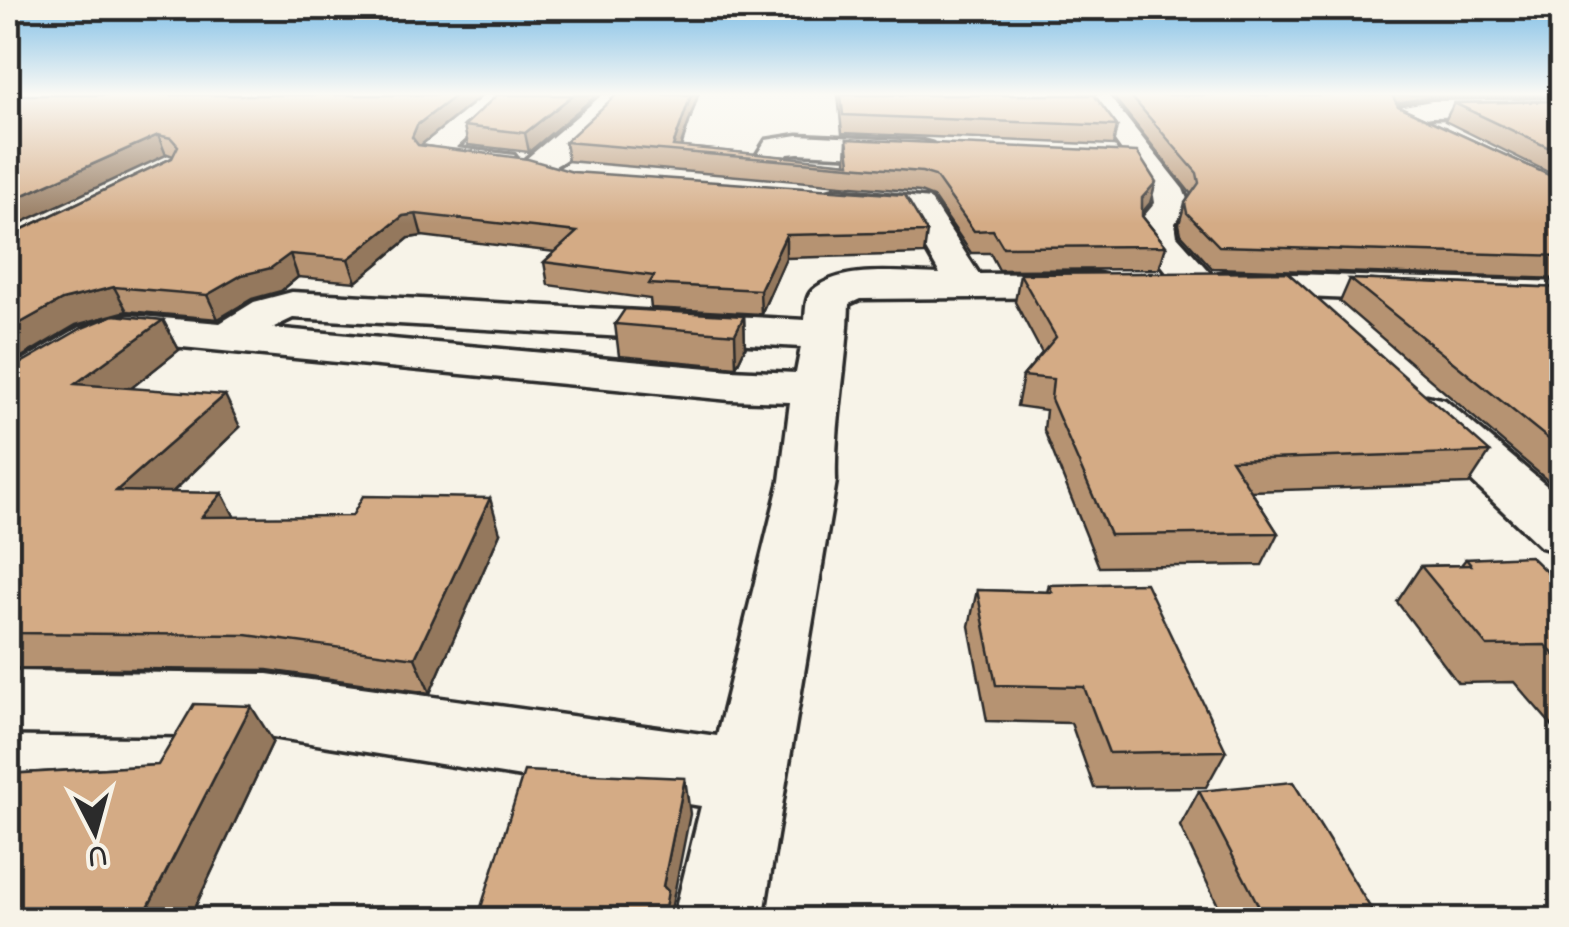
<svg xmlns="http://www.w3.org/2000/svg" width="1569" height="927" viewBox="0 0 1569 927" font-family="'Comic Neue',sans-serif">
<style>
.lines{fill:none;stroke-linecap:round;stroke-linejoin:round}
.minor-casing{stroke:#2b2b2b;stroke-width:7}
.minor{fill:#f7f3e8;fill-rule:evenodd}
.wall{fill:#b69372;stroke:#2b2b2b;stroke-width:2.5}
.shaded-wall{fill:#94785d;stroke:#2b2b2b;stroke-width:2.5}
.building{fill:#d4ab85;stroke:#2b2b2b;stroke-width:2.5}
</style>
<rect width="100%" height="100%" fill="#f7f3e8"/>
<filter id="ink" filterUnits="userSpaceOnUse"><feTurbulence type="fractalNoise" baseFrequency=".01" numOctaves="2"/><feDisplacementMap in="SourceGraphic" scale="20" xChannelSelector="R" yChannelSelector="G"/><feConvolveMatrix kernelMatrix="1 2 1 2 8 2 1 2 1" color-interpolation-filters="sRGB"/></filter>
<g filter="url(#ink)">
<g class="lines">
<g class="minor-casing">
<g id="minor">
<path d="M 485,95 L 514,95 L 456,148 L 514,155 L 519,162 L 514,169 C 490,175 434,172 419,151 L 423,145 Z"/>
<path d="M 602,95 L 630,95 C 612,120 557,180 526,173 L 521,166 L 526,159 Z"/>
<polygon points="1082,95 1108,95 1183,189 1189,204 1175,223 1177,236 1212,275 1225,272 1562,282 1562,308 1212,293 1198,296 1184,293 1140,238 1139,222 1155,203 1154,196"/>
<polygon points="1562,99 1562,115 1432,117 1402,122 1388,114 1392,108 1432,101"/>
<polygon points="798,135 921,141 932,144 936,150 932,156 921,159 798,153 788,154 782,163 760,163 756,156 766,140"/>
<path d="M 836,189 L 930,199 L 979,274 L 1094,273 L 1108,276 L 1114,285 L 1108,294 L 1094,297 L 860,299 L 849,304 C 848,362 834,421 836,481 L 763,920 L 673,920 L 701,806 L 267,736 L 8,733 L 8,671 L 267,674 L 717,736 L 780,481 L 790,402 L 730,400 L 130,342 C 86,355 53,393 8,404 L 8,369 L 78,328 L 112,319 L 128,315 L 220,323 L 254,302 L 292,292 L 805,320 C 806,311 805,297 813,290 C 843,264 903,274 940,274 L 906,215 L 824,206 L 819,199 L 824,192 ZM 293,318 L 801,347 L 796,373 L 730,370 L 272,328 Z"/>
<polygon points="1427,396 1445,400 1562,499 1562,553 1541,547 1409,422 1402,411 1409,400"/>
</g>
</g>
<use href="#minor" class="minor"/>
</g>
<g class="wall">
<polygon points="497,95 597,95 529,152 468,145 464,126"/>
<polygon points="698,95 681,147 846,163 847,139 1150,203 1142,212 1142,216 1166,246 1159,269 999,270 990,253 971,253 933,197 920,192 568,161 565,142"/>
<polygon points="838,95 1094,95 1117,126 1113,145 842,133"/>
<polygon points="1112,95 1562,95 1562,96 1431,97 1397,103 1398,106 1562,181 1562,279 1212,268 1181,234 1179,224 1185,203 1191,194"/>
<polygon points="8,96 422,144 421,145 573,172 927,232 924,254 786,258 761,314 651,308 650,299 548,285 544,262 555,252 422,236 409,238 356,282 298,277 281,291 252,299 218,319 127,311 76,325 13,362 8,361 8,236 172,158 173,156"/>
<polygon points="1562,101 1562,179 1445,121 1454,103"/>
<polygon points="1020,274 1490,452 1469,484 1251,491 1278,533 1262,565 1099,567 1044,430 1046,410 1017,406 1023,376 1042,353 1015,302"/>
<polygon points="1350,279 1562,288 1562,481 1548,481 1340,302"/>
<polygon points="744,316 745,348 736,367 619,356 615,324"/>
<polygon points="163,320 179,350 131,388 240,427 173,492 235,517 500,533 430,693 267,670 8,668 8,368"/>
<polygon points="1466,559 1562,587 1562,737 1514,682 1458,683 1397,602 1421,566 1461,565"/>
<polygon points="1049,585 1226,751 1206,787 1094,788 1071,723 987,721 969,626 977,590 1047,592"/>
<polygon points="273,741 189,920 8,920 8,774 158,765"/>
<polygon points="1199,791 1378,920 1225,920 1180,826"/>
</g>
<g class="shaded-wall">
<polygon points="456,95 482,95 422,144 417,156 412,137 417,125"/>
<polygon points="573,95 597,95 529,152 525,133"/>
<polygon points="691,95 698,95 679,151 673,146"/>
<polygon points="1392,95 1433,95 1431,97 1391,104"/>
<polygon points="158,135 166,155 8,229 8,202"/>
<polygon points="1156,182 1150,203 1136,220 1142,198"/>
<polygon points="416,214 422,236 409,238 356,282 348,259 403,216"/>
<polygon points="786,235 786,258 761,314 760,290"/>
<polygon points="290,254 298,277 281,291 252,299 218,319 207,295 242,275"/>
<polygon points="114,287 127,311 76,325 13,362 8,354 8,330 62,300"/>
<polygon points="744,316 745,348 736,367 735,334"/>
<polygon points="163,320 179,350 95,417 75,384"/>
<polygon points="225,395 240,427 138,525 116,491"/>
<polygon points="222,493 240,527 202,517"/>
<polygon points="490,498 500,533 430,693 415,658"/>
<polygon points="251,706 273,741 189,920 161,920 148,907"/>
<polygon points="685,778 690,814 671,910 673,920 663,920 663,886"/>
</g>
<g class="building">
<polygon points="12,95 456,95 417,125 412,137 418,145 528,159 573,172 905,195 927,232 786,235 760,290 649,284 654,276 544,262 577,232 416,214 403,216 348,259 290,254 271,268 242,275 207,295 114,287 62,300 8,330 8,236 172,158 178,146 171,138 158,135 8,202 8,96"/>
<polygon points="497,95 573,95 525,133 464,126"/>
<polygon points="616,95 691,95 673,146 850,163 847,139 1137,152 1156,182 1142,198 1142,216 1166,246 1003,247 993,230 974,231 935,176 922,172 565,142"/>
<polygon points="841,95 1094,95 1117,126 843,115"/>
<polygon points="1130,95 1392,95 1398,106 1562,181 1562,256 1219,246 1187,213 1185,203 1199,183 1197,173"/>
<polygon points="1562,101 1562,154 1454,103"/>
<polygon points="1287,272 1490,452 1231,460 1278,533 1110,535 1051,399 1053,379 1023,376 1056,337 1020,274"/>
<polygon points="1350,279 1562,288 1562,450"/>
<polygon points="625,309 744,316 735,334 615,324"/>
<polygon points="114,315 163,320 75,384 225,395 116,491 222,493 202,517 352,516 363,496 490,498 415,658 246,635 8,633 8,368 21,363 82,328"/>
<polygon points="1530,556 1562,587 1562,663 1545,645 1487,646 1421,566 1471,565 1466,559"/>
<polygon points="1146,583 1226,751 1109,753 1084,687 996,685 977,590 1052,592 1049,585"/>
<polygon points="194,704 251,706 148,907 11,913 8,919 8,774 158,765"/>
<polygon points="524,771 685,778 663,886 668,891 663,920 477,920"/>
<polygon points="1293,782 1378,920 1266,920 1199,791"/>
</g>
</g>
<linearGradient id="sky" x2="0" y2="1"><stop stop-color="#7fbee6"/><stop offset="0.42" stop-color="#fbfaf5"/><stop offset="1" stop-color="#fbfaf5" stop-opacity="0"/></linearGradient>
<rect width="1569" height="224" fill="url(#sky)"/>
<rect width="1569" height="927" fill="none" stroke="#f7f3e8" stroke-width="40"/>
<rect x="20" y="20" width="1529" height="887" fill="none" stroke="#2b2b2b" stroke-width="4" filter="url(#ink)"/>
<g transform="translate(95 832) rotate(174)" stroke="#f7f3e8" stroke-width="8" paint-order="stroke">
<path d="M0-8L18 38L0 25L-18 38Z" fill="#2b2b2b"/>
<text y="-15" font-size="28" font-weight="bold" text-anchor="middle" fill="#2b2b2b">U</text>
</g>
</svg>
